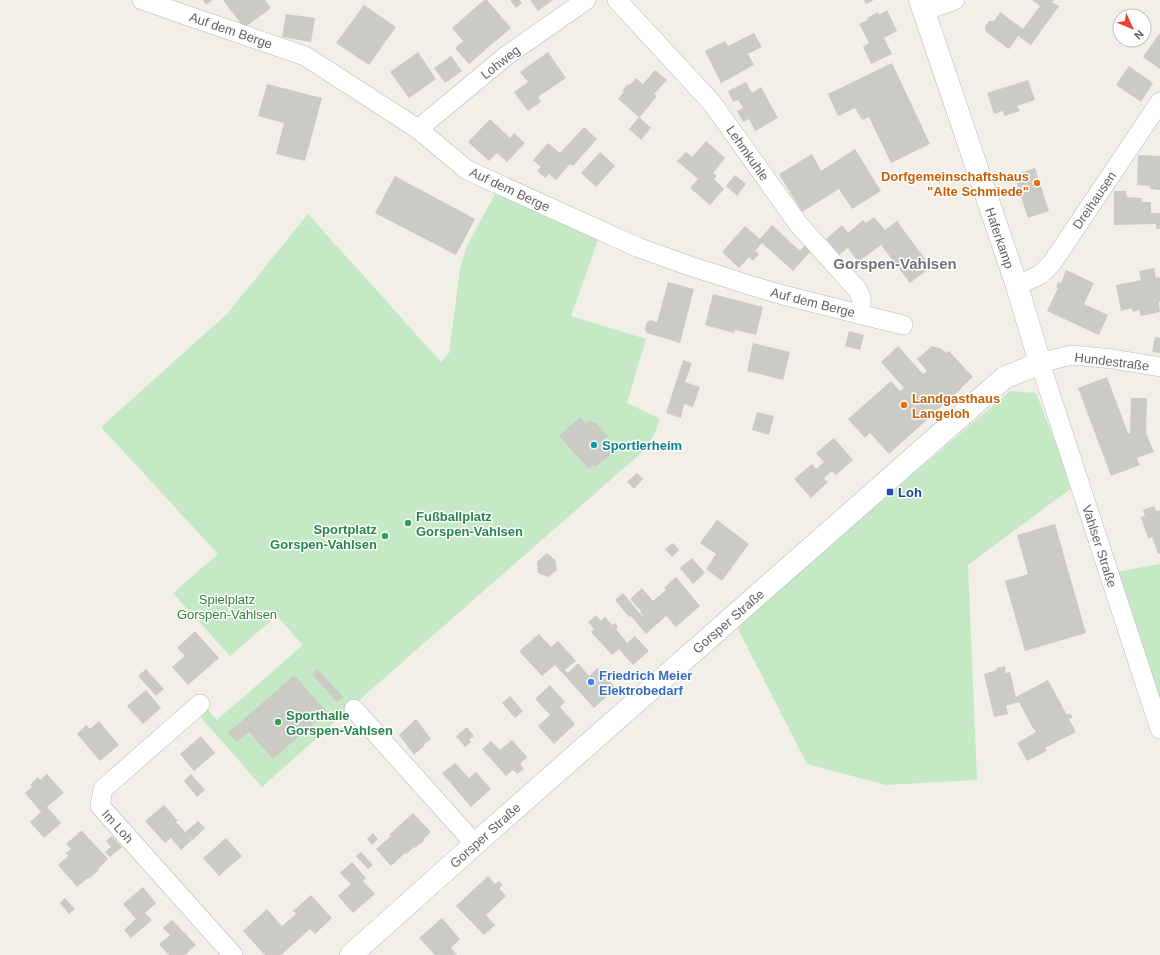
<svg xmlns="http://www.w3.org/2000/svg" width="1160" height="955" viewBox="0 0 1160 955" font-family="Helvetica,sans-serif">
<style>
.green{fill:#c5e8c5}
.building{fill:#cccac5}
.lines{fill:none;stroke-linecap:round;stroke-linejoin:round}
.minor-casing{stroke:#b5b8bc;stroke-width:20}
.tertiary-casing{stroke:#b5b8bc;stroke-width:23}
.minor{stroke:#fff;stroke-width:19}
.tertiary{stroke:#fff;stroke-width:22}
.food-dot{fill:#e8710a;stroke:#fff;stroke-width:1.5}
.culture-dot{fill:#0f9aa8;stroke:#fff;stroke-width:1.5}
.transit-dot{fill:#1a4fb4;stroke:#fff;stroke-width:1.5}
.leisure-dot{fill:#2e9e5b;stroke:#fff;stroke-width:1.5}
.shop-dot{fill:#3f7fe0;stroke:#fff;stroke-width:1.5}
.labels{text-anchor:middle;stroke-width:3;stroke-linejoin:round;paint-order:stroke}
.street-label{font-size:13px;fill:#5f6368;stroke:#fff}
.food-label{font-size:13px;font-weight:bold;fill:#c56008;stroke:#fff;text-anchor:end}
.culture-label{font-size:13px;font-weight:bold;fill:#0d838f;stroke:#fff;text-anchor:start}
.transit-label{font-size:13px;font-weight:bold;fill:#164399;stroke:#fff;text-anchor:start}
.leisure-label{font-size:13px;font-weight:bold;fill:#27864d;stroke:#fff;text-anchor:start}
.park-label{font-size:13px;fill:#348238;stroke:#fff}
.shop-label{font-size:13px;font-weight:bold;fill:#366cbe;stroke:#fff;text-anchor:start}
.quarter-label{font-size:15px;font-weight:bold;fill:#70757a;stroke:#fff}
</style>
<rect width="100%" height="100%" fill="#f1efe8"/>
<g class="green">
<polygon points="496,192 599,237 571,316 646,339 627,403 660,419 654,435 640,454 358,701 262,787 199,715 206,708 217,720 303,645 277,616 230,656 173,593 218,554 101,427 227,314 308,214 441,362 449,353 460,269 467,246"/>
<polygon points="1010,391 1036,393 1073,487 968,565 977,780 886,785 807,764 736,625"/>
<polygon points="1160,564 1160,704 1117,572"/>
</g>
<g class="building">
<polygon points="203,0 212,0 206,5"/>
<polygon points="223,0 265,0 271,8 244,28"/>
<polygon points="484,0 487,0 511,28 469,64 455,48 463,41 452,28"/>
<polygon points="510,0 520,0 522,3 516,8"/>
<polygon points="530,0 553,0 538,11"/>
<polygon points="864,0 874,0 866,4"/>
<polygon points="1032,0 1054,0 1052,2 1059,6 1031,45 1018,36 1009,49 986,32 985,26 989,21 994,21 1000,12 1023,29 1040,6"/>
<polygon points="364,5 396,27 369,65 336,43"/>
<polygon points="887,10 897,31 884,38 892,54 871,64 863,47 869,43 859,24 868,20 867,18 878,12 879,15"/>
<polygon points="286,14 315,18 311,42 282,37"/>
<polygon points="754,33 762,47 748,54 754,65 721,83 705,51 725,41 728,46"/>
<polygon points="1159,34 1160,35 1160,69 1143,57"/>
<polygon points="418,52 436,79 409,98 390,72"/>
<polygon points="548,52 566,78 538,97 541,102 528,111 514,92 528,82 520,72"/>
<polygon points="451,56 462,71 445,83 434,68"/>
<polygon points="892,63 930,144 891,163 869,117 862,120 855,108 838,116 828,94"/>
<polygon points="1129,66 1153,83 1141,102 1116,85"/>
<polygon points="655,70 667,80 654,94 657,96 640,117 639,117 618,99 624,92 622,91 628,84 630,85 636,78 643,84"/>
<polygon points="1028,80 1035,100 1017,106 1020,111 1004,116 1003,111 994,114 987,93"/>
<polygon points="746,82 752,93 761,87 778,118 755,131 749,119 743,122 737,111 743,108 738,100 733,102 728,91"/>
<polygon points="267,84 322,98 305,161 276,154 284,123 258,116"/>
<polygon points="639,117 651,128 641,140 629,129"/>
<polygon points="490,119 510,138 514,133 525,143 507,162 497,153 489,161 468,142"/>
<polygon points="584,127 597,139 573,166 570,164 556,180 549,174 545,178 537,171 541,167 533,160 548,143 560,153"/>
<polygon points="706,141 725,158 713,173 717,176 714,179 724,189 710,205 690,188 698,179 677,161 686,152 692,157"/>
<polygon points="855,149 881,191 852,209 839,189 802,212 779,174 812,154 821,171"/>
<polygon points="600,152 615,166 596,187 581,173"/>
<polygon points="1138,155 1160,156 1160,190 1150,189 1150,186 1137,185"/>
<polygon points="1035,168 1049,211 1028,218 1014,175"/>
<polygon points="735,175 746,184 737,196 726,186"/>
<polygon points="395,176 475,219 456,255 375,213"/>
<polygon points="1114,191 1126,191 1127,197 1142,198 1142,202 1151,202 1151,213 1160,213 1160,229 1156,229 1156,224 1114,225"/>
<polygon points="874,217 885,230 897,221 931,267 910,283 881,245 858,262 848,248 839,255 826,239 842,225 848,233 863,220 866,223"/>
<polygon points="772,225 800,251 806,244 812,250 793,271 762,243 755,251 759,254 753,261 749,257 739,268 722,252 745,226 760,239"/>
<polygon points="1154,268 1156,278 1160,277 1160,302 1159,302 1160,312 1141,316 1139,310 1133,312 1132,308 1121,311 1116,285 1141,280 1139,271"/>
<polygon points="1066,270 1094,283 1084,304 1108,315 1099,335 1047,311 1058,288 1056,287 1058,282 1061,283"/>
<polygon points="668,282 694,289 680,343 647,333 645,330 647,322 650,320 657,322"/>
<polygon points="713,294 763,307 756,335 735,330 734,333 705,325"/>
<polygon points="849,331 864,335 860,350 845,346"/>
<polygon points="1155,337 1160,338 1160,353 1152,352"/>
<polygon points="753,343 790,352 783,380 747,371"/>
<polygon points="898,346 923,374 927,371 917,359 932,346 942,349 946,353 949,351 973,377 962,387 962,388 889,454 870,433 865,438 848,419 891,381 900,391 904,388 881,362"/>
<polygon points="683,360 692,363 685,382 700,387 693,407 684,404 681,418 666,413"/>
<polygon points="1107,377 1128,433 1130,433 1131,398 1147,398 1146,433 1154,452 1137,458 1140,465 1111,476 1078,388"/>
<polygon points="757,412 774,416 769,435 752,430"/>
<polygon points="580,417 586,424 589,421 596,423 608,436 601,442 612,453 596,467 594,465 589,469 559,436"/>
<polygon points="834,438 853,460 836,475 832,471 824,478 828,482 811,498 794,479 812,464 816,469 824,462 816,453"/>
<polygon points="637,473 643,479 634,489 627,482"/>
<polygon points="1154,506 1156,511 1160,510 1160,554 1158,554 1152,537 1148,538 1141,517 1145,516 1143,510"/>
<polygon points="717,520 749,544 722,581 706,569 716,554 700,543"/>
<polygon points="1055,524 1086,633 1025,651 1005,581 1028,574 1017,535"/>
<polygon points="673,543 679,550 672,557 665,549"/>
<polygon points="547,553 552,557 552,558 555,559 557,570 548,577 538,573 537,562"/>
<polygon points="692,558 705,573 693,584 680,568"/>
<polygon points="676,577 700,606 676,627 666,616 646,634 631,616 629,617 615,600 623,593 642,616 643,615 640,612 641,611 630,599 642,588 653,601 666,590 664,588"/>
<polygon points="596,615 601,621 605,617 612,625 615,623 618,627 616,629 627,643 635,636 649,651 633,665 619,649 612,655 591,632 594,629 588,622"/>
<polygon points="195,631 219,658 188,685 172,667 185,656 177,648"/>
<polygon points="539,634 551,647 558,641 576,661 565,670 568,673 578,663 589,676 598,668 616,688 594,708 555,665 542,676 519,651"/>
<polygon points="1005,666 1006,673 1010,672 1016,697 1048,680 1067,715 1070,713 1073,718 1069,719 1076,732 1045,748 1047,751 1027,761 1017,743 1036,732 1035,730 1034,730 1019,702 1006,706 1008,714 994,717 984,674 997,670 996,668"/>
<polygon points="146,669 164,689 156,696 138,676"/>
<polygon points="317,669 343,697 337,702 312,674"/>
<polygon points="294,675 327,712 273,759 249,732 237,742 228,733"/>
<polygon points="550,685 565,702 560,707 575,724 554,744 538,726 550,715 535,699"/>
<polygon points="146,690 161,708 143,724 127,706"/>
<polygon points="510,696 523,711 515,718 502,703"/>
<polygon points="416,719 431,739 424,744 425,745 414,755 399,735"/>
<polygon points="99,721 119,745 100,761 77,734 86,725 90,729"/>
<polygon points="467,727 474,736 469,740 471,742 465,747 456,736"/>
<polygon points="201,736 215,753 194,771 180,754"/>
<polygon points="512,740 527,757 520,764 524,769 517,774 513,770 506,776 482,749 491,741 500,750"/>
<polygon points="455,763 469,778 476,772 491,789 471,807 442,773"/>
<polygon points="47,774 64,793 47,807 61,823 44,838 30,822 41,812 25,793 32,787 30,785 38,777 40,780"/>
<polygon points="191,774 205,790 197,797 184,781"/>
<polygon points="164,805 177,820 180,818 176,822 185,832 188,830 198,821 205,828 193,840 187,834 192,840 181,850 171,838 165,843 145,821"/>
<polygon points="413,813 431,832 423,840 424,841 415,848 414,847 406,854 405,853 391,866 376,849 391,836 389,835"/>
<polygon points="81,831 83,832 108,859 98,869 99,870 89,879 88,878 77,887 58,865 68,856 66,853 71,849 66,844"/>
<polygon points="373,833 378,839 372,845 367,839"/>
<polygon points="112,836 122,847 110,857 105,852 111,847 106,841"/>
<polygon points="226,838 242,856 219,876 203,858"/>
<polygon points="361,852 373,865 368,869 356,856"/>
<polygon points="352,862 366,878 363,881 375,894 353,913 338,896 351,884 340,873"/>
<polygon points="488,876 495,884 499,881 503,885 499,888 506,896 486,915 495,925 484,935 456,906"/>
<polygon points="143,887 156,903 145,913 152,920 131,938 124,930 136,919 123,904"/>
<polygon points="311,895 332,918 315,934 310,929 281,955 265,955 243,931 267,909 282,926 296,914 293,911"/>
<polygon points="65,898 75,909 69,914 60,903"/>
<polygon points="442,918 460,939 451,948 457,955 435,955 419,938"/>
<polygon points="172,920 196,945 185,955 169,955 159,944 170,935 163,928"/>
</g>
<g class="lines">
<g class="minor-casing">
<g id="minor">
<polyline points="142,0 305,56 418,129 467,170 637,247 690,266 749,285 783,295 903,325"/>
<path d="M 617,0 L 712,103 L 799,225 L 857,289 C 863,299 862,302 859,314"/>
<polyline points="924,11 955,0"/>
<polyline points="418,129 506,56 586,0"/>
<polyline points="1017,286 1041,274 1052,263 1160,102"/>
<polyline points="1160,367 1113,359 1071,355 1040,363 1160,729"/>
<polyline points="200,704 103,789 100,806 233,955"/>
<polyline points="354,709 475,844"/>
</g>
</g>
<g class="tertiary-casing">
<polyline id="tertiary" points="351,955 475,844 1004,378 1040,363 1017,286 920,0"/>
</g>
<use href="#minor" class="minor"/>
<use href="#tertiary" class="tertiary"/>
</g>
<g class="food-dot">
<circle cx="1037" cy="183" r="4"/>
<circle cx="904" cy="405" r="4"/>
</g>
<circle class="culture-dot" cx="594" cy="445" r="4"/>
<rect class="transit-dot" x="886" y="488" width="8" height="8" rx="2"/>
<g class="leisure-dot">
<circle cx="408" cy="523" r="4"/>
<circle cx="385" cy="536" r="4"/>
<circle cx="278" cy="722" r="4"/>
</g>
<circle class="shop-dot" cx="591" cy="682" r="4"/>
<g class="labels">
<g class="street-label">
<text transform="translate(231 30) rotate(19)" y="5">Auf dem Berge</text>
<text transform="translate(500 62) rotate(-38)" y="5">Lohweg</text>
<text transform="translate(748 153) rotate(55)" y="5">Lehmkuhle</text>
<text transform="translate(510 189) rotate(25)" y="5">Auf dem Berge</text>
<text transform="translate(1094 200) rotate(-56)" y="5">Dreihausen</text>
<text transform="translate(1000 238) rotate(71)" y="5">Haferkamp</text>
<text transform="translate(813 302) rotate(14)" y="5">Auf dem Berge</text>
<text transform="translate(1112 361) rotate(7)" y="5">Hundestraße</text>
<text transform="translate(1100 546) rotate(72)" y="5">Vahlser Straße</text>
<text transform="translate(728 621) rotate(-41)" y="5">Gorsper Straße</text>
<text transform="translate(118 826) rotate(48)" y="5">Im Loh</text>
<text transform="translate(485 835) rotate(-42)" y="5">Gorsper Straße</text>
</g>
<g class="food-label">
<text x="1029" y="181">Dorfgemeinschaftshaus<tspan x="1029" dy="15">"Alte Schmiede"</tspan></text>
<text x="912" y="403" text-anchor="start">Landgasthaus<tspan x="912" dy="15">Langeloh</tspan></text>
</g>
<g class="culture-label">
<text x="602" y="450">Sportlerheim</text>
</g>
<g class="transit-label">
<text x="898" y="497">Loh</text>
</g>
<g class="leisure-label">
<text x="416" y="521">Fußballplatz<tspan x="416" dy="15">Gorspen-Vahlsen</tspan></text>
<text x="377" y="534" text-anchor="end">Sportplatz<tspan x="377" dy="15">Gorspen-Vahlsen</tspan></text>
<text x="286" y="720">Sporthalle<tspan x="286" dy="15">Gorspen-Vahlsen</tspan></text>
</g>
<g class="park-label">
<text x="227" y="604">Spielplatz<tspan x="227" dy="15">Gorspen-Vahlsen</tspan></text>
</g>
<g class="shop-label">
<text x="599" y="680">Friedrich Meier<tspan x="599" dy="15">Elektrobedarf</tspan></text>
</g>
<g class="quarter-label">
<text x="895" y="269">Gorspen-Vahlsen</text>
</g>
</g>
<g transform="translate(1132 28) rotate(134)"><circle r="19" fill="#ffffff" stroke="#bfc1c3"/>
<path d="M0-3L7 15L0 10L-7 15Z" fill="#ea4335"/>
<text y="-6" font-size="11" font-weight="bold" text-anchor="middle" fill="#5f6368">N</text>
</g>
</svg>
